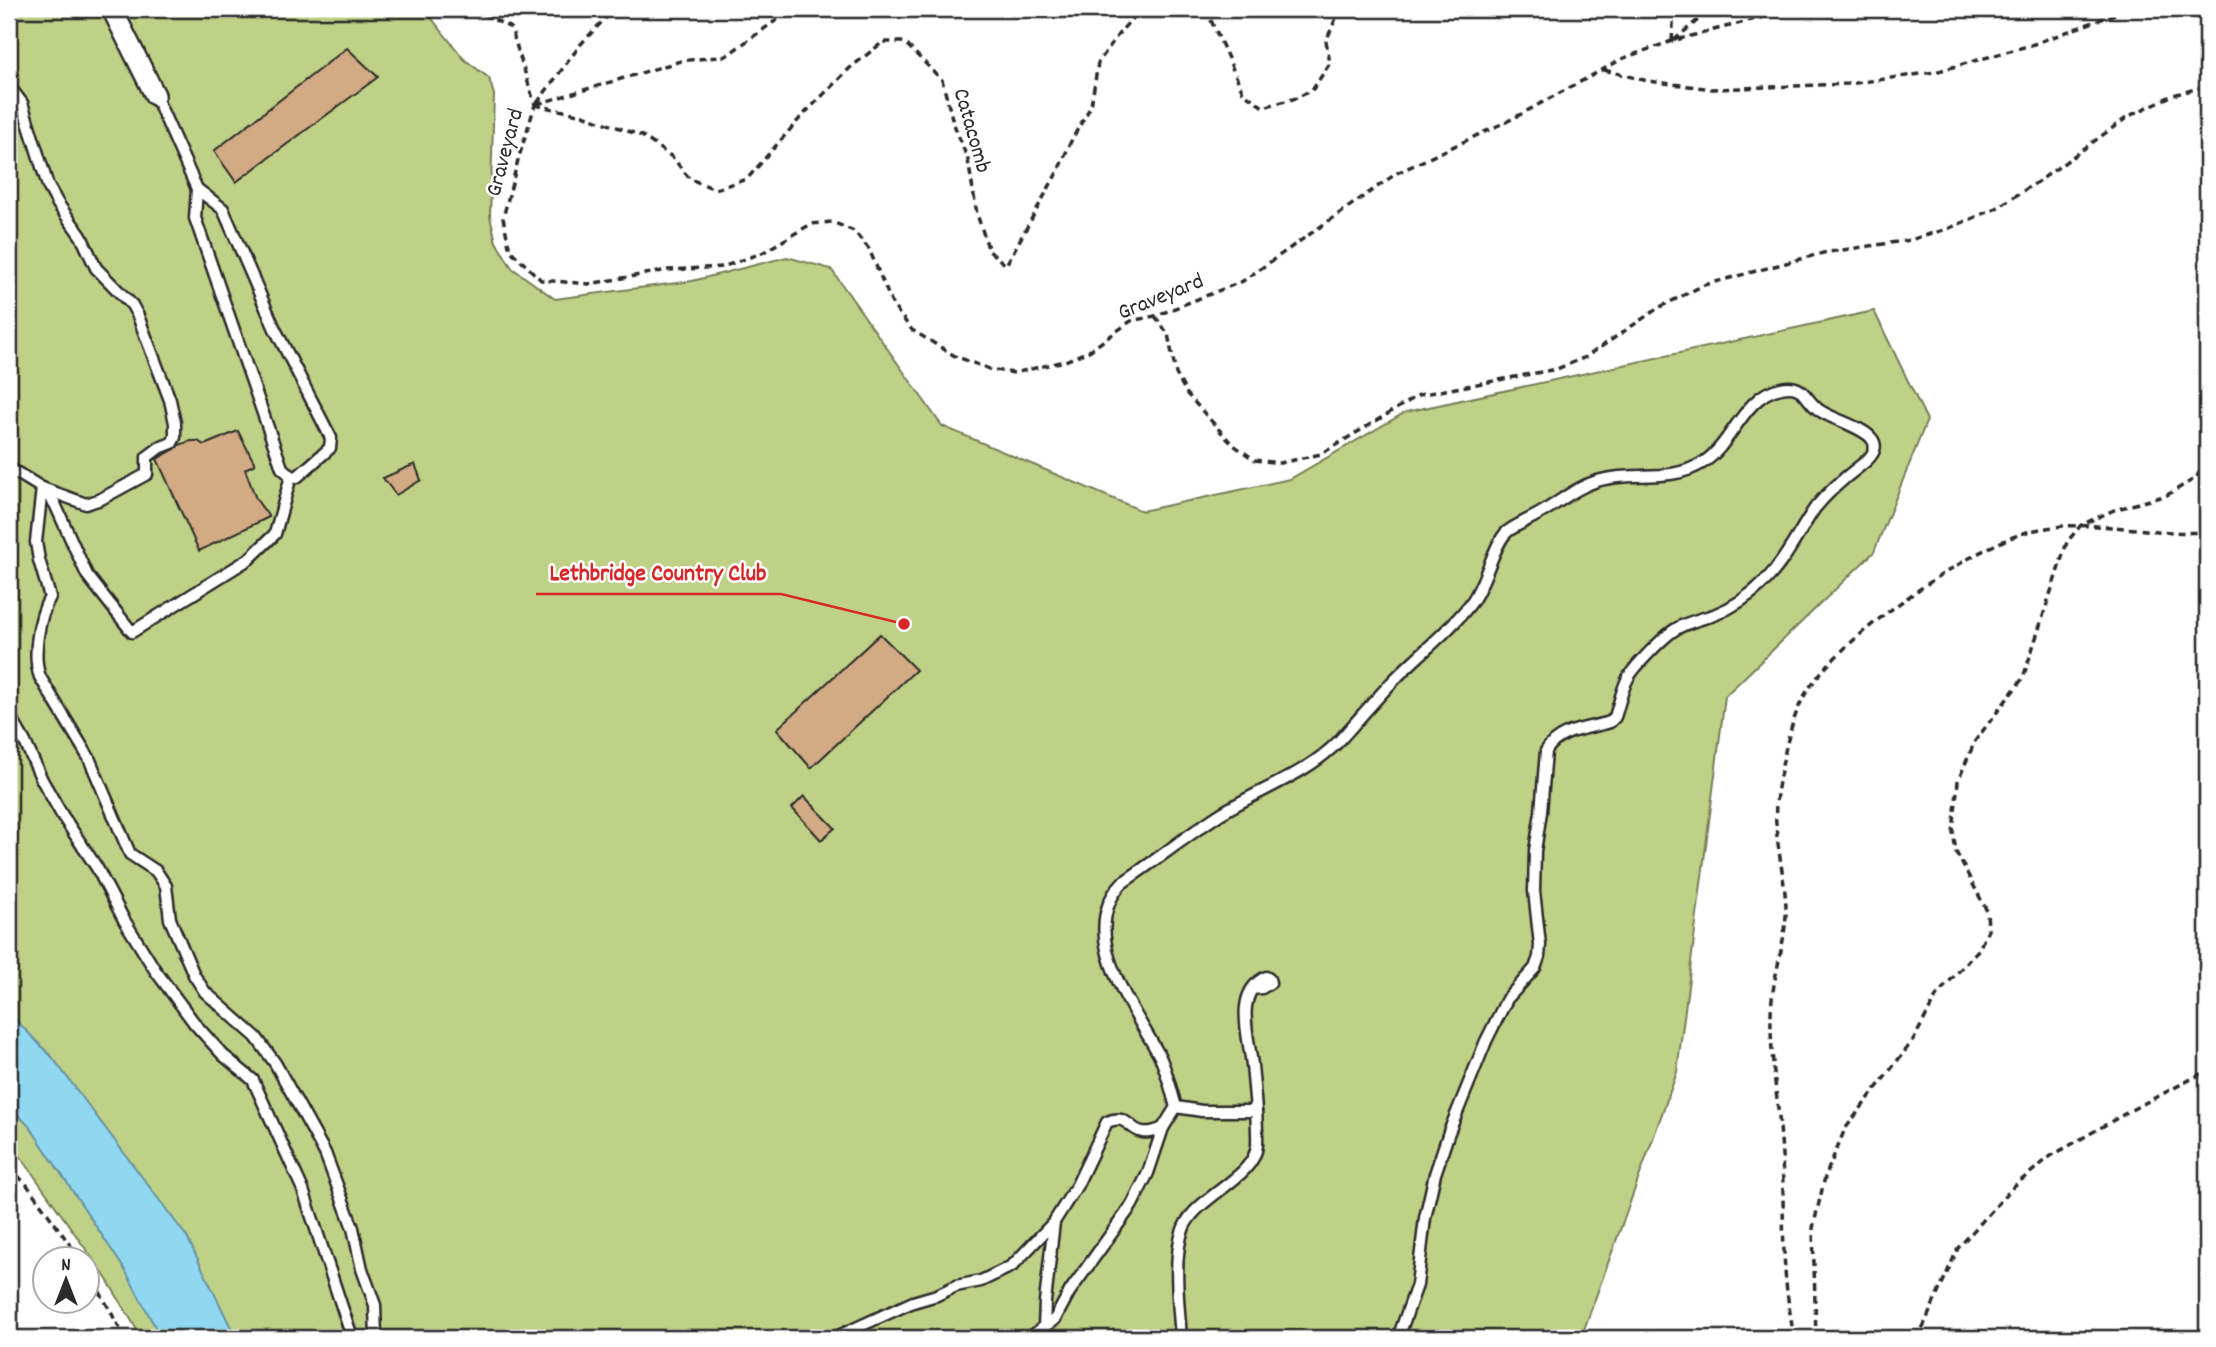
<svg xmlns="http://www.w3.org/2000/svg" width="2216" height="1347" viewBox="0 0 2216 1347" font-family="Dekko,sans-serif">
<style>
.green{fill:#bfd186;stroke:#757e58;stroke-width:2}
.water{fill:#90d8f2;stroke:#6893a2;stroke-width:2}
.building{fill:#d2aa83;stroke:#2b2b2b;stroke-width:2}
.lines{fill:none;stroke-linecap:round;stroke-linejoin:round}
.service-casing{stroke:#2b2b2b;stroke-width:15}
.minor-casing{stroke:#2b2b2b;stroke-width:24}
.path{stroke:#2b2b2b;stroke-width:3.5;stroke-dasharray:7 5;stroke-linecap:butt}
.service{stroke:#fff;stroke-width:10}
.minor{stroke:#fff;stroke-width:19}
.labels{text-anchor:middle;stroke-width:5;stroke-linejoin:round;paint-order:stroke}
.street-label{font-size:23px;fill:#2b2b2b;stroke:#fff}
.leader{fill:none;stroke:#d62828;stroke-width:2.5}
.callout-dot{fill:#d62828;stroke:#fff;stroke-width:2.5}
.callout-label{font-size:24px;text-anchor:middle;font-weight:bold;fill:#d62828;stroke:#fff;stroke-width:5;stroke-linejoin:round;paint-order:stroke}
</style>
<rect width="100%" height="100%" fill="#fff"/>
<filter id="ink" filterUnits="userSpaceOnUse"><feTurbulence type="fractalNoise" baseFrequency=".0143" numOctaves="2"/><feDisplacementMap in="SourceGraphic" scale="14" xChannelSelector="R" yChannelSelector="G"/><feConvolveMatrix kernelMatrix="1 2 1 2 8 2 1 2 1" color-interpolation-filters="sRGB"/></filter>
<g filter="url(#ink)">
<polygon class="green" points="9,9 425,10 464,59 489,78 494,95 490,216 496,242 512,268 555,299 692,281 787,257 831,269 942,426 1142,511 1290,479 1406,412 1874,311 1927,420 1874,552 1725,696 1677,1072 1581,1338 142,1338 106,1278 9,1140"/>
<polygon class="water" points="9,1013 52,1057 187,1237 236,1338 161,1338 125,1270 30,1127 9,1106"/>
<g class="building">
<polygon points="347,48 378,77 236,182 214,151"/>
<polygon points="238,431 255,464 245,469 256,499 269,517 199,551 157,459 175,449 179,445 191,441 198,441 204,445"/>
<polygon points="415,464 421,480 396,495 383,478"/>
<polygon points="880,634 916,670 811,768 777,729"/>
<polygon points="804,796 835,828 821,840 792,808"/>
</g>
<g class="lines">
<g class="service-casing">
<g id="service">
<path d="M 9,86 L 22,103 L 48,186 L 58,204 L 81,236 L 96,268 L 132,305 L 138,316 L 170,400 L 175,423 L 175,437 L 172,443 L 159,448 L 147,457 L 147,474 L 101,499 L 86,504 L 42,488 L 36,542 L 39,560 L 50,597 C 39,616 32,656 40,677 L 89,758 L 130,854 L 156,871 L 166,886 L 170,919 L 194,975 L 205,992 L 256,1037 L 275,1063 L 325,1153 L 353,1228 L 362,1269 L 375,1305 L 376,1338"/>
<polyline points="155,95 197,189 195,218 282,468 291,476"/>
<polyline points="197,189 223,209 275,329 331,438 330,448 297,477 291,476"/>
<polyline points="9,468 42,488 55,504 87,575 132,632 249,559 275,534 291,476"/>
<polyline points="9,714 25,742 42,780 62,815 97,868 124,920 155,970 195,1024 223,1055 253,1080 303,1190 350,1331 349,1338"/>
<path d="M 1256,1111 L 1202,1111 L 1176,1107 C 1171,1090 1167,1071 1159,1055 C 1134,1008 1075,934 1122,883 C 1154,862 1185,837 1217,816 C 1257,790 1305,776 1339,741 C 1357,721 1375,700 1394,680 C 1419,654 1449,632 1471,603 C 1486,583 1494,542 1508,531 C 1519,523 1533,518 1544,511 C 1562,500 1577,487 1597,481 C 1633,470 1670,484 1704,462 C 1733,443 1744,395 1781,388 C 1805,383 1804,399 1819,410 C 1837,424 1904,434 1860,466 C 1843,479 1828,492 1815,508 C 1798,533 1786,560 1765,581 C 1750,596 1734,607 1714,615 C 1701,619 1687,622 1676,629 C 1664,636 1634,667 1628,678 C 1622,689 1619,705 1615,717 L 1610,722 C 1588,729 1559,729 1546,751 L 1541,812 L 1535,851 L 1534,891 L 1540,945 L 1539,957 L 1535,968 L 1507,999 L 1486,1041 L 1449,1132 L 1435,1174 L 1425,1218 L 1417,1285 L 1398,1338"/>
<polyline points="1163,1128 1176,1107"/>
<polyline points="1044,1328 1045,1302 1054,1222"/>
<path d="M 834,1338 L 913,1302 L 937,1295 L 956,1286 L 981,1281 L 1012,1266 L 1054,1222 L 1077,1185 L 1107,1122 C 1134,1110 1127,1144 1163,1128 L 1148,1173 L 1132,1205 L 1070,1291 L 1055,1319 L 1029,1338"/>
<path d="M 1181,1338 C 1179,1307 1172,1256 1184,1227 C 1198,1195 1255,1178 1257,1145 C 1258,1118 1254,1091 1252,1065 C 1249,1037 1233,993 1266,977 L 1269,979 L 1270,983 L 1262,988 L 1252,989"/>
</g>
</g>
<g class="minor-casing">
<polyline id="minor" points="112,9 155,95"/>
</g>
<g class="path">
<polyline points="473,9 511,28 535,105 518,160 503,218 510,250 541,280 589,284 668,270 722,267 762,253 811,224 832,222 854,231 869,249 893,306 912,330 955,356 989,369 1014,373 1065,361 1089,351 1131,321 1155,316 1243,281 1397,173 1512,119 1624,58 1672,41 1794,9"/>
<polyline points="1206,9 1243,92 1263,107 1297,98 1313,89 1330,63 1326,41 1340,9"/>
<polyline points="1674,40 1711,9"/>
<polyline points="1672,41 1674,9"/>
<polyline points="1604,70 1648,81 1713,89 1848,84 1935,72 2031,45 2129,9"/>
<polyline points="537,103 581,44 614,9"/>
<polyline points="537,104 681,61 726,56 792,9"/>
<polyline points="535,105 583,115 642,136 672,157 690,179 715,189 747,179 801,117 850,68 883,42 904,42 942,80 953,122 968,160 977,214 989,251 1006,265 1058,171 1072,139 1091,106 1098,63 1120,32 1141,9"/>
<polyline points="1155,316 1168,334 1176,374 1187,394 1232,444 1255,460 1280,463 1321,454 1419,395 1557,369 1586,357 1660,307 1704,285 1823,253 1910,240 1947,229 1995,209 2042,179 2129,116 2173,95 2207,86"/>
<polyline points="9,1167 27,1185 81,1260"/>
<polyline points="88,1270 125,1338"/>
<path d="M 1794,1338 C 1791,1320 1788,1301 1786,1283 C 1782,1240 1784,1197 1782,1155 C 1780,1109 1770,1062 1771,1016 C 1771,982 1784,950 1786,916 C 1787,876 1771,835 1777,794 C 1782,763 1790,719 1806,693 C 1838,639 1965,551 2024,533 C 2084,515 2147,536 2207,532"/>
<polyline points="1816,1338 1813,1228 1825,1177 1845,1129 1914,1039 1937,995 1979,949 1988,930 1987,911 1956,852 1953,832 1958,781 1975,741 2023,678 2067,542 2081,525 2114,510 2167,495 2196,478 2207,460"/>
<polyline points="1915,1338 1924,1325 1958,1248 2014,1186 2051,1156 2135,1108 2207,1071"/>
</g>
<use href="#service" class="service"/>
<use href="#minor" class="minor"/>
</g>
</g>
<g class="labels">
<g class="street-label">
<text transform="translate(974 130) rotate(74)" y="8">Catacomb</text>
<text transform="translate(503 152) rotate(-75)" y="8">Graveyard</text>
<text transform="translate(1160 295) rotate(-22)" y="8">Graveyard</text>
</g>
</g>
<path class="leader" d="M904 624L781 594H536"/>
<circle class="callout-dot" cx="904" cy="624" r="7"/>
<g class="callout-label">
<text x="658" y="580">Lethbridge Country Club</text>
</g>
<rect width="2216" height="1347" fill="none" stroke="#fff" stroke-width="35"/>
<rect x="18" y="18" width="2181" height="1312" fill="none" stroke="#2b2b2b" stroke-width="2.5" filter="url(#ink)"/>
<g transform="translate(66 1280)"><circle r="33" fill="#ffffff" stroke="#aaaaaa" stroke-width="2"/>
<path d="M0-5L12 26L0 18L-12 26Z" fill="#2b2b2b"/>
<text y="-10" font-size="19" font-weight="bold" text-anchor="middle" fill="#2b2b2b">N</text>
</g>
</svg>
